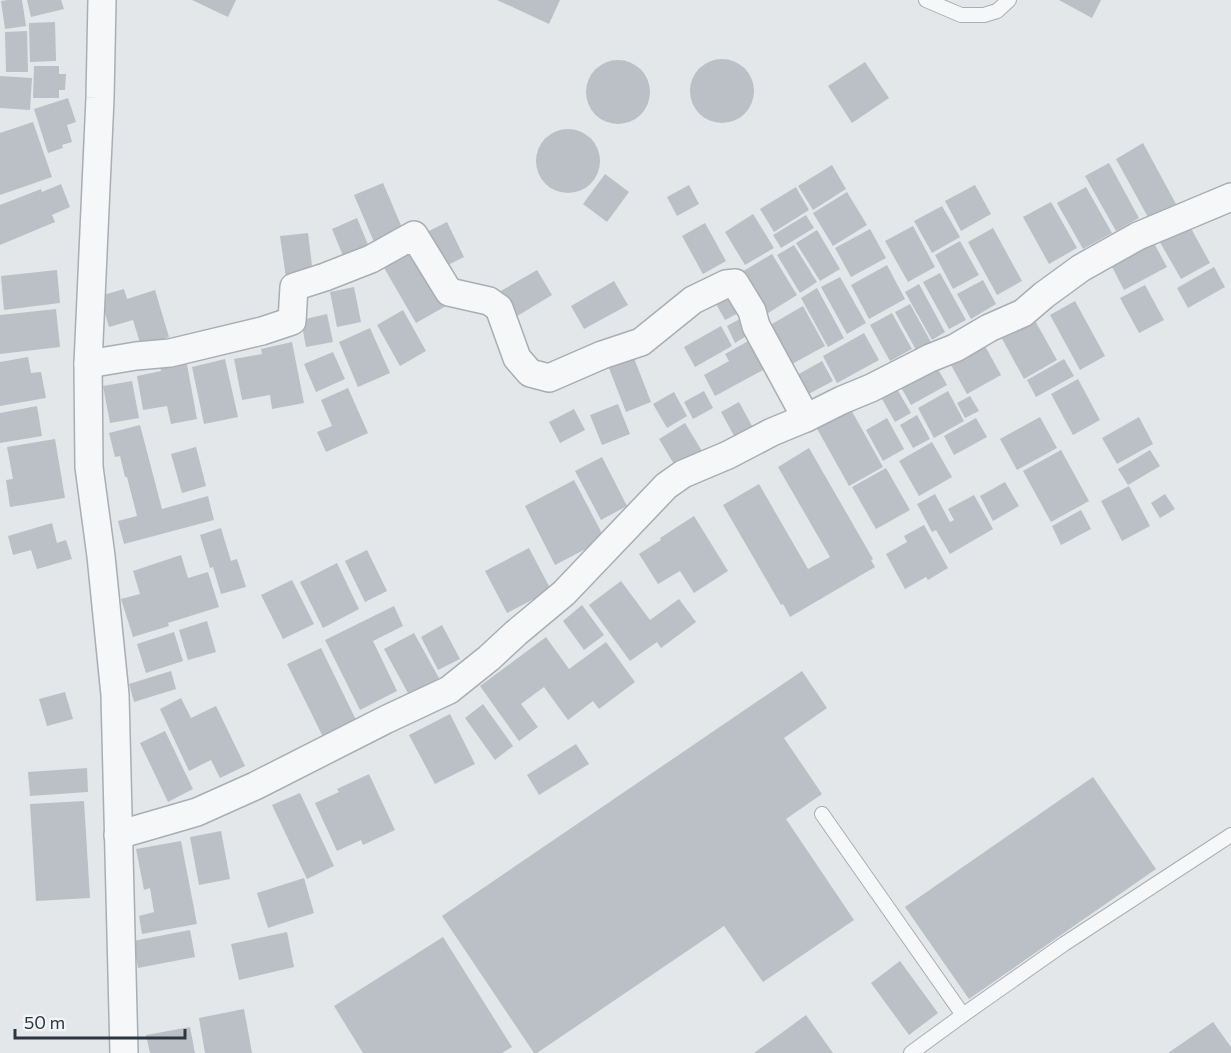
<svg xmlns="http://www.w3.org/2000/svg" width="1231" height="1053" viewBox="0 0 1231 1053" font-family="Commissioner,sans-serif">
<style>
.building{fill:#bac0c6}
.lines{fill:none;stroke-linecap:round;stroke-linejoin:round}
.lane-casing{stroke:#a8aeb4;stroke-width:16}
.street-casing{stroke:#a8aeb4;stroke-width:30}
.lane{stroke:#f5f7f8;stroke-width:14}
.street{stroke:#f5f7f8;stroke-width:27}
</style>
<rect width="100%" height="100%" fill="#e3e7ea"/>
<g class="building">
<polygon points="8,0 22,0 26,26 5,29 1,1"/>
<polygon points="27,0 61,0 64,9 31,17"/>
<polygon points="192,0 236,0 228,17"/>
<polygon points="497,0 560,0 549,24"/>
<polygon points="1059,0 1101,0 1092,18"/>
<polygon points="55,22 56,61 30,62 29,23"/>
<polygon points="27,31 28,72 6,72 5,32"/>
<circle cx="722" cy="91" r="32"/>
<circle cx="618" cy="92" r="32"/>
<polygon points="865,62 889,98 852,123 828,86"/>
<polygon points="34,66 59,66 59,74 66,74 65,90 59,90 59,98 33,98"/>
<polygon points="0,76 32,78 30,110 0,108"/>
<polygon points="68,98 76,122 67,125 72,142 62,145 63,148 48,153 34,109"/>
<polygon points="33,122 52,177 0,195 0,133"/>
<circle cx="568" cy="161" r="32"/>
<polygon points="1143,143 1176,204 1149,219 1116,159"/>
<polygon points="1109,163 1139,218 1116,231 1085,176"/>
<polygon points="832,165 846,189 813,210 798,186"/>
<polygon points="605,174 629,192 607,222 583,204"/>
<polygon points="383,183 403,230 374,242 354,195"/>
<polygon points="61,184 70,207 52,215 55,222 0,245 0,205 41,189 42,192"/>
<polygon points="689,185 699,204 677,216 667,197"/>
<polygon points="975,185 991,214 961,231 945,201"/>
<polygon points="796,187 809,210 774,232 760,209"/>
<polygon points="1086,187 1112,233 1083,249 1057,203"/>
<polygon points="847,192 867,225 833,246 813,213"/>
<polygon points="1051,202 1077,248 1049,264 1023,217"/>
<polygon points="942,206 960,237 932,253 914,221"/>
<polygon points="753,214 774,248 745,265 725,232"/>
<polygon points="806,215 814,228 781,248 773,235"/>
<polygon points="357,218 371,252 346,263 332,229"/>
<polygon points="1187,221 1210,263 1181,279 1157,237"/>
<polygon points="447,222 464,257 438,270 421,235"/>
<polygon points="705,223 726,261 703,274 682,236"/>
<polygon points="913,226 935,267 908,282 885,241"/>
<polygon points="993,228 1022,281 997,295 968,242"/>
<polygon points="870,229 886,258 851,277 835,248"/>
<polygon points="817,230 840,269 820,281 796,243"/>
<polygon points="308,233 313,274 286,278 280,236"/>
<polygon points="1150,236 1167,267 1124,290 1108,259"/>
<polygon points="960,241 979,275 953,289 935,255"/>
<polygon points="794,245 817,282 800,293 777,255"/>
<polygon points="414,249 446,306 416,323 383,266"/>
<polygon points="772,254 797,295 765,315 740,273"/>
<polygon points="887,265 905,299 869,319 851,285"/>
<polygon points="1214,267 1225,287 1188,308 1177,288"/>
<polygon points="57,270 60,303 4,310 1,276"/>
<polygon points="537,270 552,295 514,318 499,292"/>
<polygon points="940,273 966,320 949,329 923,282"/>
<polygon points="840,277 866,323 847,334 821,287"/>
<polygon points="983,280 996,304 971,319 957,294"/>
<polygon points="614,281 628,305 584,329 571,306"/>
<polygon points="919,284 945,332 932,340 905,292"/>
<polygon points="1145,285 1164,320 1139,333 1120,298"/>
<polygon points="354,287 361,322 337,327 330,292"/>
<polygon points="817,288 844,338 828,347 801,298"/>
<polygon points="124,289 127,299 155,290 169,337 141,346 133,320 109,327 100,296"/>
<polygon points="736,291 746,309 725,320 715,302"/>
<polygon points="1075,301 1105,356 1080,370 1050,315"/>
<polygon points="910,304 931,342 916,350 895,312"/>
<polygon points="803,306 825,346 781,370 760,331"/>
<polygon points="56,309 60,347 0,354 0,315"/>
<polygon points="403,310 426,351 400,366 377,325"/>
<polygon points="892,313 912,349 890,361 870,325"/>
<polygon points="327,314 333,342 306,347 301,320"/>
<polygon points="745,316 753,332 735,343 727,326"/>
<polygon points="1033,317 1057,360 1024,379 1000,335"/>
<polygon points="721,326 732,346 695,367 684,347"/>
<polygon points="370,328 390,373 358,387 339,342"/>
<polygon points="864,333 879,360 837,383 823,356"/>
<polygon points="750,340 765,369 715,396 704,375 729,361 725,354"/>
<polygon points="292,342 304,403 272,409 270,395 242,400 234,359 262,354 261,349"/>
<polygon points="985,346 1001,375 967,394 951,365"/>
<polygon points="333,352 345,379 316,392 304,364"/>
<polygon points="632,353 651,402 626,412 607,363"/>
<polygon points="28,357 31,373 41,372 46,398 0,406 0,362"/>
<polygon points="186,359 197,419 171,424 167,406 143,410 137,376 161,371 160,364"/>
<polygon points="225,359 238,417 204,424 192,367"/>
<polygon points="1064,359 1074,376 1036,397 1027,380"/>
<polygon points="822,361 833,381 801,398 790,379"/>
<polygon points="934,362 947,385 911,405 898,382"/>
<polygon points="1078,379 1100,420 1073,435 1051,394"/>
<polygon points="132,381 139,418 110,423 103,386"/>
<polygon points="348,388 368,433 326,452 317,432 332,426 321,400"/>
<polygon points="897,389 911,413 895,422 882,399"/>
<polygon points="704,391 713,408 693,419 684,402"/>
<polygon points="948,391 964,421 934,438 918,408"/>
<polygon points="674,392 687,416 667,428 653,404"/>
<polygon points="970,396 979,411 965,418 957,403"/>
<polygon points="739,402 757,435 739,445 721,412"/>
<polygon points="618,404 630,434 602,445 590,415"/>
<polygon points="37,406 42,436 0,443 0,413"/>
<polygon points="849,406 883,467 849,486 815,425"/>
<polygon points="574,409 585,430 560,443 549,422"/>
<polygon points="917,415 930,439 913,448 900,425"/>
<polygon points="1040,417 1057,448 1017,470 1000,439"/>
<polygon points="1139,417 1153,444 1117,464 1102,438"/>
<polygon points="887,418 904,449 883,461 866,430"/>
<polygon points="976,418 987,437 954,455 944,436"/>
<polygon points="685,423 705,456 678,471 659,439"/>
<polygon points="140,425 162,509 208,496 214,520 124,544 118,521 137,516 127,477 125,477 120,456 115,457 109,433"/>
<polygon points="55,439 65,498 10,507 6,480 13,479 7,447"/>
<polygon points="932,442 952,477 919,496 899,461"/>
<polygon points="196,447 206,486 182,493 171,454"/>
<polygon points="809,448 873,559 871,560 875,567 790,617 783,604 781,605 723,505 759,484 808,569 830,557 778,467"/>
<polygon points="1061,450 1089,501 1051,522 1023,471"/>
<polygon points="1150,450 1160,466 1128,485 1118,469"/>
<polygon points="602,457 627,506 601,520 575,471"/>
<polygon points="886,468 910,510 876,529 852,487"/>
<polygon points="574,480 605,539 555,565 525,506"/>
<polygon points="1005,482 1019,506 993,521 980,496"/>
<polygon points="1129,486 1150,526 1122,541 1101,501"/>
<polygon points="935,494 950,522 954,520 948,509 974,495 993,529 950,554 936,530 932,532 917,504"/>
<polygon points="1165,494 1175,509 1160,518 1151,503"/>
<polygon points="1081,510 1091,529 1061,545 1052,526"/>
<polygon points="694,516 728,571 694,593 680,571 658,584 639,554 661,540 660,538"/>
<polygon points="52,523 57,543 66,540 72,559 37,569 31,550 13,555 8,536"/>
<polygon points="924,525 948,568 928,580 926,577 905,589 886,554 907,542 904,536"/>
<polygon points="221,528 231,561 237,559 246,587 221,594 213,567 210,568 200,535"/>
<polygon points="529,548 551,590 507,613 485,571"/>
<polygon points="367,550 387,591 365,602 345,561"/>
<polygon points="181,555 188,578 208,572 219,607 168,623 169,626 133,637 121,599 140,594 133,571"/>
<polygon points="337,563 359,609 323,628 300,582"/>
<polygon points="292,580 314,624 283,639 261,595"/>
<polygon points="621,581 650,620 679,599 696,622 661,648 657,642 630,661 589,605"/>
<polygon points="582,605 604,635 584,650 563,621"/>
<polygon points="394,606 403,626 373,641 397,691 360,710 325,640"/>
<polygon points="207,621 216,652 188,660 179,630"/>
<polygon points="442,625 460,659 438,670 421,637"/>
<polygon points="174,632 183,661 146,673 137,644"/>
<polygon points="414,633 439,678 409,695 384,649"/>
<polygon points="546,637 569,669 606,642 635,682 599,709 593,701 568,720 544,687 521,704 538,727 519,741 480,686"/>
<polygon points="321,648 357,722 324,739 287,664"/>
<polygon points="171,671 176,689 134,702 129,684"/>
<polygon points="802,671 827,708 784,738 822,794 786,819 854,920 763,982 724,926 537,1053 534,1053 442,916"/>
<polygon points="65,692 73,719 47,726 39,699"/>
<polygon points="181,698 191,718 216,706 245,766 220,778 211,760 189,771 160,709"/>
<polygon points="483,704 513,746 495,760 465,718"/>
<polygon points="450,714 475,764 435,784 409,735"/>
<polygon points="165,731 193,789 168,802 140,743"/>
<polygon points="576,744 589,764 539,795 527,775"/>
<polygon points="87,768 88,792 30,796 28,772"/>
<polygon points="369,774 395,830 363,845 361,840 337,851 315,803 339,792 337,789"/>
<polygon points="1093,777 1156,869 969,999 905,907"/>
<polygon points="300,793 334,866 307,879 272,805"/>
<polygon points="84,801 90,898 36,901 30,804"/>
<polygon points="221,831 230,879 199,885 190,837"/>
<polygon points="181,841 197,924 142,934 139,916 154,912 150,888 144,890 136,849"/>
<polygon points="304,878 314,913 268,928 257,893"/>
<polygon points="190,930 195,957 138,968 133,941"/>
<polygon points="287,932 294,967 239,980 231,944"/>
<polygon points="443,937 512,1047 502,1053 363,1053 334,1006"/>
<polygon points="900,961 938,1013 909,1035 871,983"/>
<polygon points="244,1009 252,1053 205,1053 199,1018"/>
<polygon points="806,1015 833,1053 754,1053"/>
<polygon points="1213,1022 1231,1047 1231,1053 1168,1053"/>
<polygon points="190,1027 195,1053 150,1053 146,1035"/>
</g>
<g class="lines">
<g class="lane-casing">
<g id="lane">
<polyline points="926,0 961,15 984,15 997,11 1009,0"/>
<polyline points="822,814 963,1015"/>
<polyline points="911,1053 963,1015 1064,944 1231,835"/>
</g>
</g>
<g class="street-casing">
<g id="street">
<polyline points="102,0 100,98 88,364 89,467 101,556 115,695 124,1053"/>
<polyline points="88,364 136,356 170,353 262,331 292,321 294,287 325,277 371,259 414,235 449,292 489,301 499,308 517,358 530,373 549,378 602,355 641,342 693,300 726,284 735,283 752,311 756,326 806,418"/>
<polyline points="118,835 197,812 255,786 385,720 449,690 489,658 516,633 564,593 666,486 683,474 728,455 772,432 806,418 842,400 871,388 930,358 955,348 989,328 1023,313 1044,295 1081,268 1138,236 1231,197"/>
</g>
</g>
<use href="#lane" class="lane"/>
<use href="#street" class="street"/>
</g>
<path d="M15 1029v9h170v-9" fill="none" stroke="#2c3641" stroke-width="3"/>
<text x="24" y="1029" font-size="18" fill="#2c3641" stroke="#f2f5f7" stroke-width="4.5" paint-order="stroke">50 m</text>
</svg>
